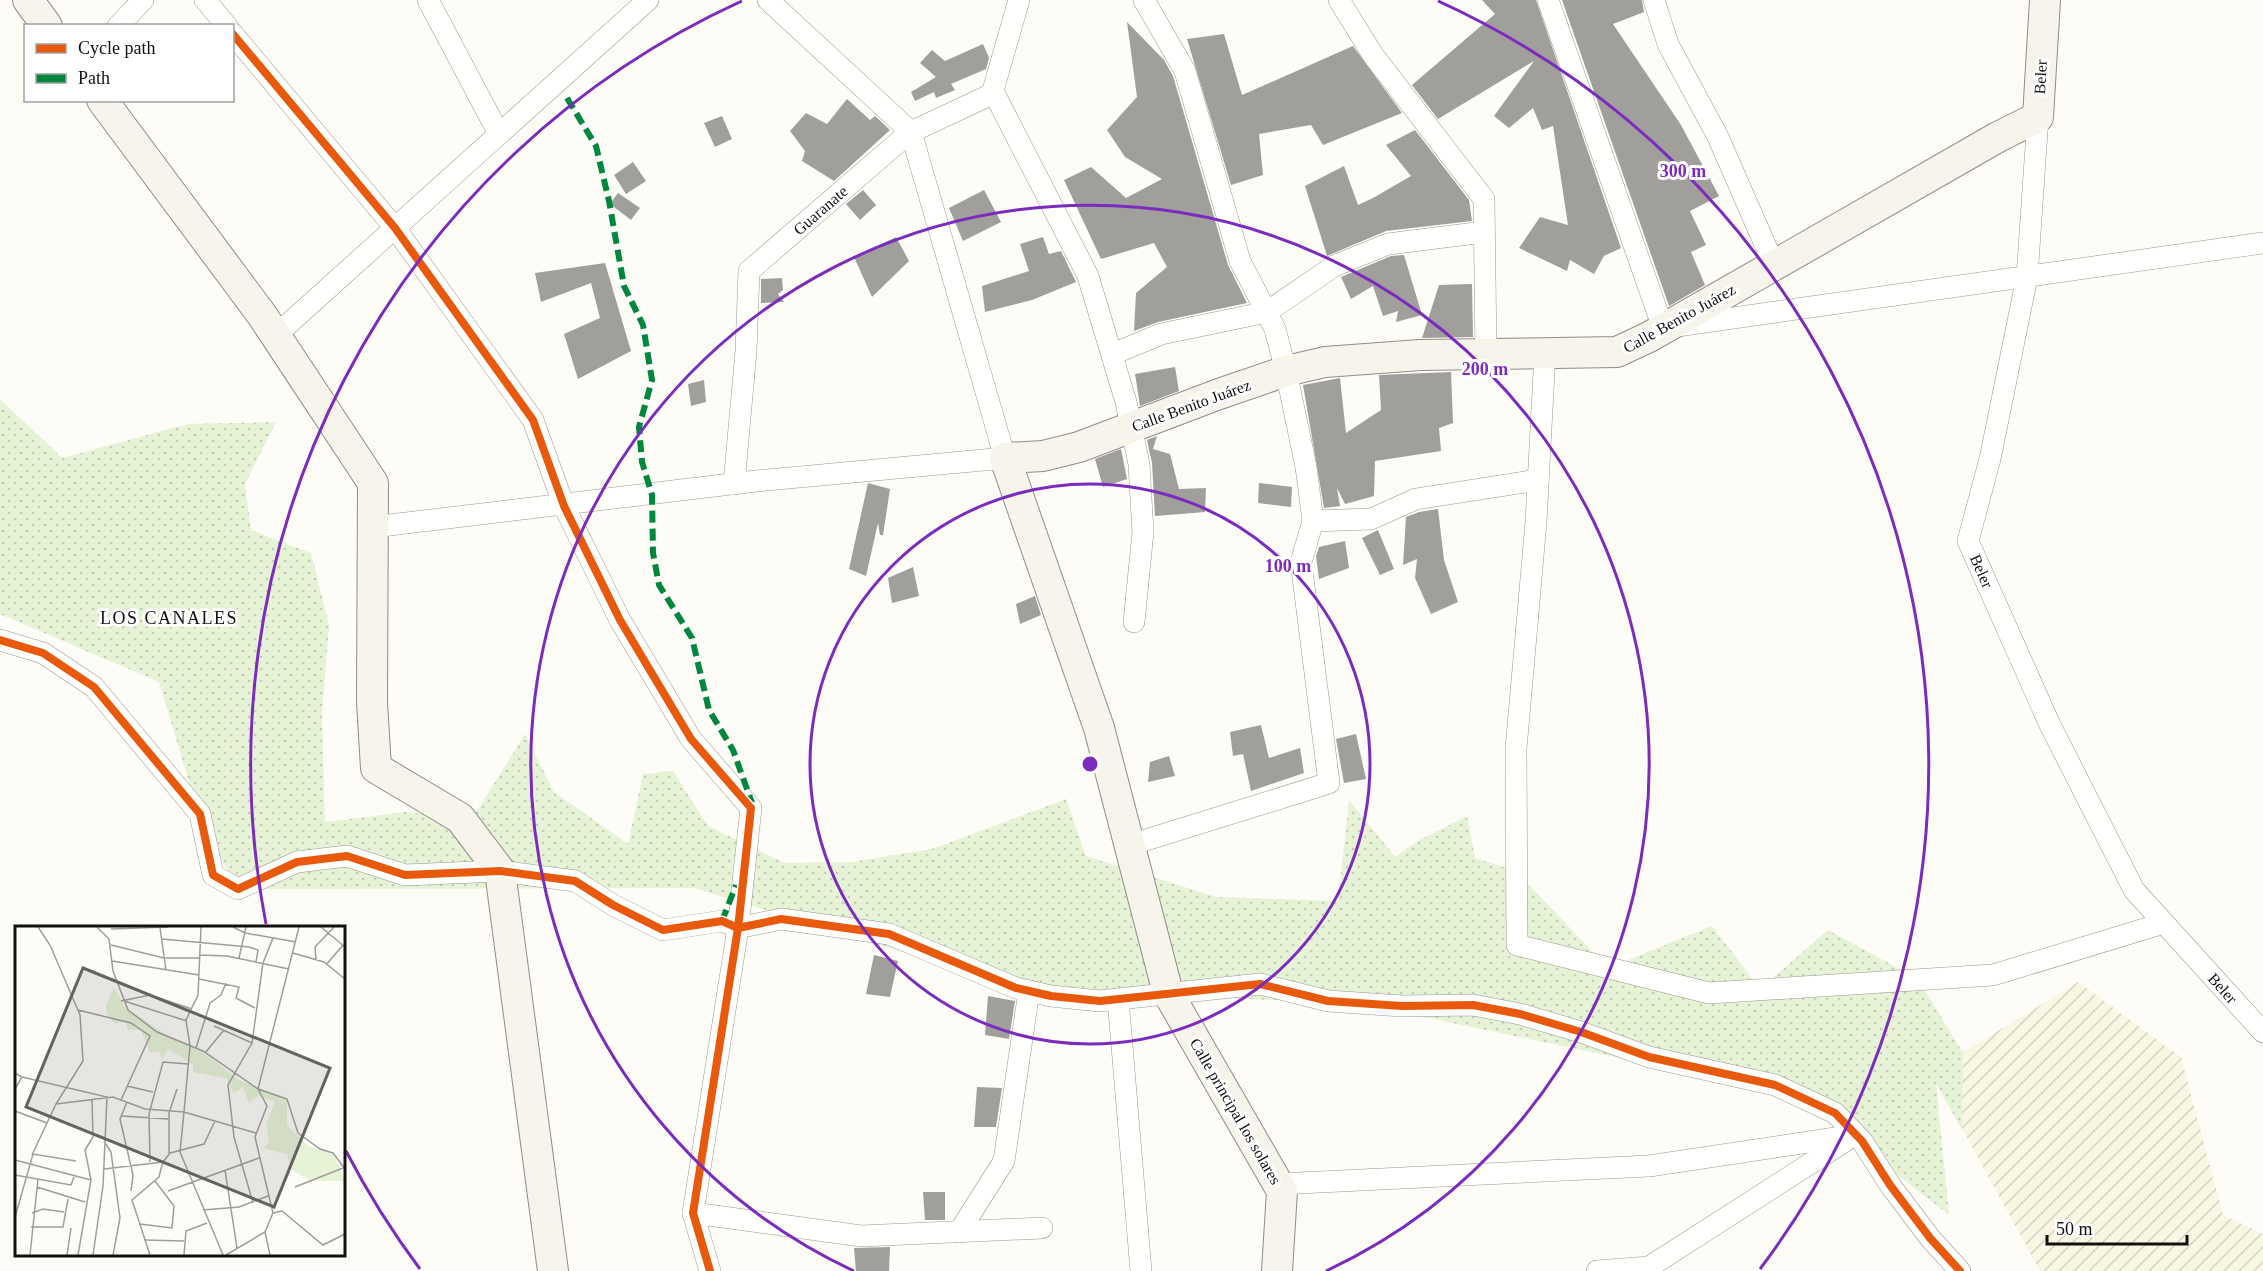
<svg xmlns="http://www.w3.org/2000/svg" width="2263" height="1271" viewBox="0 0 2263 1271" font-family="'Times New Roman',serif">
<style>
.farmland{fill:url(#farmland-furrows)}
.grass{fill:url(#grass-dots)}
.building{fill:#a19f9c}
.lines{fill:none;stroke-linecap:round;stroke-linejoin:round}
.street-casing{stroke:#979795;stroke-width:22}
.secondary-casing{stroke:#8e8d8b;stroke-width:32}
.street{stroke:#fffffe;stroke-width:21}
.secondary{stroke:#f6f4eb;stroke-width:30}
.quiet{stroke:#00873e;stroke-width:6;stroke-dasharray:12 6;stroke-linecap:butt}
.cycleway-casing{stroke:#fff;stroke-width:11}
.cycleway{stroke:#e8590c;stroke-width:8}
.ring{fill:none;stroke:#7b2cbf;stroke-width:3}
.labels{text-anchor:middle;stroke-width:6;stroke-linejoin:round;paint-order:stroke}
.street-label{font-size:16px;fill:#111;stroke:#fff}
.neighbourhood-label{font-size:18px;letter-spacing:1.5px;fill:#111;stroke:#fff}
.inset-road{fill:none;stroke:#9f9e9b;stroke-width:1.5}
.view{fill:#646362;fill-opacity:0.15;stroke:#646362;stroke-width:3}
.inset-edge{fill:none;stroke:#111;stroke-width:3}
.centre{fill:#7b2cbf;stroke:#fff;stroke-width:3}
.ring-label{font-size:18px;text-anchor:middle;font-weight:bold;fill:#7b2cbf;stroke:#fff;stroke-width:6;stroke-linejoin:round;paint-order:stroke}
</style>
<defs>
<pattern id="farmland-furrows" width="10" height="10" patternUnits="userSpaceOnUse" patternTransform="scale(1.5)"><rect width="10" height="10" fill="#f9f7e4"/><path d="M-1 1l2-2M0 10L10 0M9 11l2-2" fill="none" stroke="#d4d3c3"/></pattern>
<pattern id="grass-dots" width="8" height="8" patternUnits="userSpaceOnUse" patternTransform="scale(1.5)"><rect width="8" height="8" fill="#e7f3d7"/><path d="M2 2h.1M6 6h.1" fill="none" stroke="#c5cfb8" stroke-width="1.8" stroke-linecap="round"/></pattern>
</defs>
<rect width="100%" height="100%" fill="#fdfcf7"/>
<polygon class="farmland" points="2078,982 2181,1057 2223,1215 2263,1234 2263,1271 2040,1271 1931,1072"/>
<polygon class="grass" points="0,399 62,458 188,424 276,422 245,484 251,530 311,553 329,625 322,713 325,822 406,812 472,819 525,734 554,792 628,844 643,774 673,771 708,826 785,863 851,862 932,849 1066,799 1086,856 1216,897 1338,901 1349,800 1395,857 1416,842 1467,816 1475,858 1516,871 1608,968 1712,926 1760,989 1828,930 1918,979 1963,1053 1962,1130 1936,1083 1949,1215 1794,1094 1356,1003 1029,991 694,888 238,889 202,825 159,682 0,614"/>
<g class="building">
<polygon points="1482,0 1536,0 1621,248 1604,256 1594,274 1570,260 1567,271 1519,248 1540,217 1568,225 1553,126 1542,130 1533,108 1509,128 1494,116 1534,61 1438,119 1412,85 1495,14"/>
<polygon points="1562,0 1642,0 1644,12 1613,24 1681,125 1719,196 1690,211 1706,245 1691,252 1705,285 1669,306"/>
<polygon points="1127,22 1164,60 1173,76 1228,265 1247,303 1158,322 1134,331 1136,293 1167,267 1154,243 1101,259 1064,180 1091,167 1126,198 1162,179 1125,157 1107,130 1137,97"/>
<polygon points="1224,34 1242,95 1353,46 1402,113 1323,145 1311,125 1259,134 1263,175 1231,185 1187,39"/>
<polygon points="983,44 989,58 986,69 951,84 955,90 936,98 934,92 915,101 911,92 936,77 920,63 932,50 945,61"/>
<polygon points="847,99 870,120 875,116 890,130 834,181 802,161 805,151 790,131 806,113 827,124"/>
<polygon points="722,116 732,139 715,147 704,123"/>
<polygon points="1415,130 1469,200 1472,221 1386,231 1327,256 1305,186 1344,166 1358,205 1373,198 1411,176 1386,145"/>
<polygon points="633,162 646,181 626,194 614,175"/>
<polygon points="863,190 876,205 860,220 846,204"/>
<polygon points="984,190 1001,222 963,241 949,208"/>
<polygon points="618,193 640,208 631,220 610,204"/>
<polygon points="896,237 909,261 872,297 854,257"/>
<polygon points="1043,237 1049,254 1061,251 1076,282 1032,300 985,312 982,286 1029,271 1020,244"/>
<polygon points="1404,255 1422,315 1396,322 1398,311 1383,316 1373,286 1351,299 1341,277 1391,256"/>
<polygon points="605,263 631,351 578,379 564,334 600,318 591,283 541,302 535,273"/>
<polygon points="782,278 783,290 778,294 784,302 761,303 761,279"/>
<polygon points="1472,284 1473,337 1422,338 1439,285"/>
<polygon points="1175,367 1179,391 1140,406 1135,374"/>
<polygon points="1451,372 1453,423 1439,428 1441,451 1375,461 1374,496 1345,504 1337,488 1340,506 1324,508 1303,385 1340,378 1346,433 1381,410 1379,375"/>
<polygon points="704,380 706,402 691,406 688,384"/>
<polygon points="1157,436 1153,449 1170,454 1179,489 1206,488 1205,512 1155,516 1152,463 1147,440"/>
<polygon points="1121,449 1127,479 1103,487 1095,459"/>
<polygon points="868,483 890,489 883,535 880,535 878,523 866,576 849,569"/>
<polygon points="1259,483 1292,487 1291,507 1258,503"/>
<polygon points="1438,509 1444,560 1458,602 1431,614 1415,578 1417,559 1403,565 1406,517 1419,512"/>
<polygon points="1378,530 1394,569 1380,575 1362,538"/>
<polygon points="1345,541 1349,568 1319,579 1316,556 1319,547"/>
<polygon points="913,567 919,596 892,603 888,578"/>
<polygon points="1035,596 1041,615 1020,624 1016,604"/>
<polygon points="1261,725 1269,758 1300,748 1304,773 1251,791 1243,754 1233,756 1230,732"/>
<polygon points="1356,734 1366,779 1344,783 1336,739"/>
<polygon points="1169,756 1175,776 1148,782 1150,762"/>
<polygon points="874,955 898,961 890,997 866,994"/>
<polygon points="988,996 1015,1001 1009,1039 985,1035"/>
<polygon points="977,1087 1002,1088 996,1127 974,1127"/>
<polygon points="923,1192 945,1192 945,1220 925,1220"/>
<polygon points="890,1247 889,1271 856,1271 854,1248"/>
</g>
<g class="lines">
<g class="street-casing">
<g id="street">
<polyline points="205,0 227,26"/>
<polyline points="428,0 499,134"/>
<polyline points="1339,0 1373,55 1484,199 1486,354"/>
<polyline points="1548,0 1663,328 2263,243"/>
<polyline points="1654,0 1668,44 1718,137 1774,265"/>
<polyline points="118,26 143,0"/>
<polyline points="232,33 395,228 533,420 564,506 620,620 691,739 751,808 738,928 693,1213 710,1271"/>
<polyline points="993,91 1088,276 1126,402 1139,464 1143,532 1134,622"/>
<polyline points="2038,117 2027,277 1990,459 1968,541 2050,725 2134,890 2263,1032"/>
<polyline points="275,336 648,0"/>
<polyline points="1545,353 1536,522 1516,749 1517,945 1709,993 1993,975 2164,923"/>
<polyline points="1113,354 1161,334 1267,312 1334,266 1388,244 1484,232"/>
<polyline points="734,484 746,351 749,271 909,133 992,94 1019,0"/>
<polyline points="1313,521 1371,519 1416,499 1538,480"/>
<polyline points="373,527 756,481 1005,458 911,132 768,0"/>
<polyline points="0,640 43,653 94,687 200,814 213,875 238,889 297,862 347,856 405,875 500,871 575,881 613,905 663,930 722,921 738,928 781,919 889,934 1016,988 1051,996 1100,1001 1260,984 1328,1001 1402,1006 1473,1005 1520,1014 1581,1032 1649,1057 1775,1085 1835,1113 1862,1141 1890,1185 1930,1238 1960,1271"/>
<polyline points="1130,845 1329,783 1301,562 1313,521 1306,467 1286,371 1275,329 1240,261 1185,71 1144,0"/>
<polyline points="1118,999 1141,1271"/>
<polyline points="1278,1184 1649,1166 1855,1135"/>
<polyline points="693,1213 861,1236 1042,1228"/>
<polyline points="959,1232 1004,1161 1029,991"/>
<polyline points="1597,1271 1649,1267 1847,1140"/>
</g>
</g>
<g class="secondary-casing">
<g id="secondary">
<polyline points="28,0 47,26"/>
<polyline points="102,100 262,315 373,483 372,702 376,768 460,818 500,871 553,1271"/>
<polyline points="1277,1271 1282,1191 1168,993 1099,728 1005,458 1043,456 1079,447 1219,394 1286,371 1325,362 1420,355 1617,352 1649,337 1998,137 2038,117 2045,0"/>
</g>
</g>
<use href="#street" class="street"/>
<use href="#secondary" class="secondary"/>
<g class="quiet">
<polyline points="567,98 596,146 609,201 624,286 643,325 652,380 639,427 642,462 652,495 653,553 659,585 692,638 709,710 733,750 752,803"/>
<polyline points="722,921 736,885"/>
</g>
<g class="cycleway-casing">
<g id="cycleway">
<polyline points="232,33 395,228 533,420 564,506 620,620 691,739 751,808 738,928 693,1213 710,1271"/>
<polyline points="0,640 43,653 94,687 200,814 213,875 238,889 297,862 347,856 405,875 500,871 575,881 613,905 663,930 722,921 738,928 781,919 889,934 1016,988 1051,996 1100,1001 1260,984 1328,1001 1402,1006 1473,1005 1520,1014 1581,1032 1649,1057 1775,1085 1835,1113 1862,1141 1890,1185 1930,1238 1960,1271"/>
</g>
</g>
<use href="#cycleway" class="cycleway"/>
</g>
<g class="ring">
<circle cx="1090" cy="764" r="280"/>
<path d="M854 1271A559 559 0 1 1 1326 1271"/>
<path d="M420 1269A839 839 0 0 1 346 1151M266 924A839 839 0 0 1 742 1M1438 1A839 839 0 0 1 1760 1269"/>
</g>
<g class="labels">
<g class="street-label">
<text transform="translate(2040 77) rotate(-87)" y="6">Beler</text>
<text transform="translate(820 210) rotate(-41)" y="6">Guaranate</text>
<text transform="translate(1679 318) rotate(-29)" y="6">Calle Benito Juárez</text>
<text transform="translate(1191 405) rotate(-20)" y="6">Calle Benito Juárez</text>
<text transform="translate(1982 571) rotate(66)" y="6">Beler</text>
<text transform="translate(2223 988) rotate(48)" y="6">Beler</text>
<text transform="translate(1236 1111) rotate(60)" y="6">Calle principal los solares</text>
</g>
<g class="neighbourhood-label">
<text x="169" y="624">LOS CANALES</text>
</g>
</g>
<g transform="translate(15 926)">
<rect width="330" height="330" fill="#fdfcf7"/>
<path d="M 99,62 L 111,82 L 155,111 L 190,127 L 222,153 L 272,173 L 272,199 L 293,220 L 318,227 L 330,255 L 297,255 L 276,244 L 272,228 L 247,222 L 254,217 L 251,198 L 260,176 L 244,170 L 234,177 L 228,161 L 219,167 L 211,152 L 178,146 L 178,139 L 153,123 L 147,134 L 144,125 L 135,127 L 126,104 L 113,104 L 110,95 L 100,98 L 92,89 L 91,79 Z" fill="#e7f3d7"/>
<path class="inset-road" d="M 23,1 L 35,19 L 65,89 L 68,135 L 41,178M 82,1 L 94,13 L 98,45 L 113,84 L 142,106 L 188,125 L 243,163 L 272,173 L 283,207 L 305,223 L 318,227 L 330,243M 218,1 L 230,7 L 281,16M 306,1 L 330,21M 145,2 L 151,44M 96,3 L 153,1M 147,13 L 234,21 L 243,24 L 241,36M 96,19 L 149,32 L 185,32M 278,27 L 309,36 L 330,53M 185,29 L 212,30 L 274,43M 224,32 L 231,1M 301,34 L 300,21 L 319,1M 97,35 L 184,49M 311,39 L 328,19M 184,53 L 224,61 L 221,72 L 240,82M 106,75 L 135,69 L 177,83M 109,75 L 172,95M 63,84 L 116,97 L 135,110 L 106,174M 199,100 L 237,117M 181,122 L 195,77 L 206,69 L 211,57M 190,127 L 209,104M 0,147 L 7,151 L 0,163M 7,151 L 92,171 L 88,260 L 78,329M 112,160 L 138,166M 112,176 L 105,193 L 118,249 L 116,265M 0,185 L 32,197 L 41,178 L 98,171 L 130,183 L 169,186 L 175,120 L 171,94 L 183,69 L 186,1M 107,190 L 153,193M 89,215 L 96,226 L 105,292 L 98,329M 154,227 L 154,187 L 162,163M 17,229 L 32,197M 0,234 L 76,254M 135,236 L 134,188 L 148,136 L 173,138M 89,243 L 148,236 L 155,227 L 189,218 L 200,195M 210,244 L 222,322M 0,249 L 56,259 L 59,251M 22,261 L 70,276M 280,261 L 328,242M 153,265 L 244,232M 238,277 L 219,211 L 213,159 L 237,117 L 248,37 L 258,12M 188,284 L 224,281 L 253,270M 17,287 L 28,283 L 49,286M 258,287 L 240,211 L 252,180 L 243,163 L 284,1M 0,291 L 18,228 L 61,235M 125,298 L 157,302 L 159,280 L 140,255M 16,301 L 48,301 L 53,273M 250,306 L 255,329M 129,314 L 169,315M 15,329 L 23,253M 52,329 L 56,302M 63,329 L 76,254 L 70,224 L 78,211 L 77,173M 135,329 L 117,274 L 144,251 L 148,235M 169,329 L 171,305 L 192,297M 208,329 L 165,226 L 169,186 L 241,207M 211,329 L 250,306 L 258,287 L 267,285 L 308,319 L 330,308"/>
<path class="view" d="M 68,42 L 315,142 L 259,281 L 11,181 Z"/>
<rect width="330" height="330" class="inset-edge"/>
</g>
<circle cx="1090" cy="764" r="9" class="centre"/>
<g class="ring-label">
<text x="1683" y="177">300 m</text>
<text x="1485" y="375">200 m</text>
<text x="1288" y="572">100 m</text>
</g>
<rect x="24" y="24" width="210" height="78" fill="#ffffff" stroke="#a0a0a0" stroke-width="1.5"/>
<rect x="36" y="44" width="30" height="9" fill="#e8590c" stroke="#a0a0a0" stroke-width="1.5"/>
<text x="78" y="54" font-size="18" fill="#111111">Cycle path</text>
<rect x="36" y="74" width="30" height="9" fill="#00873e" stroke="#a0a0a0" stroke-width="1.5"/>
<text x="78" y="84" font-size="18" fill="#111111">Path</text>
<path d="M2047 1235v9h140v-9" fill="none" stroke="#111111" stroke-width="3"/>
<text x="2056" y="1235" font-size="18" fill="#111111" stroke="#ffffff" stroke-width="4.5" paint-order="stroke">50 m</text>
</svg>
